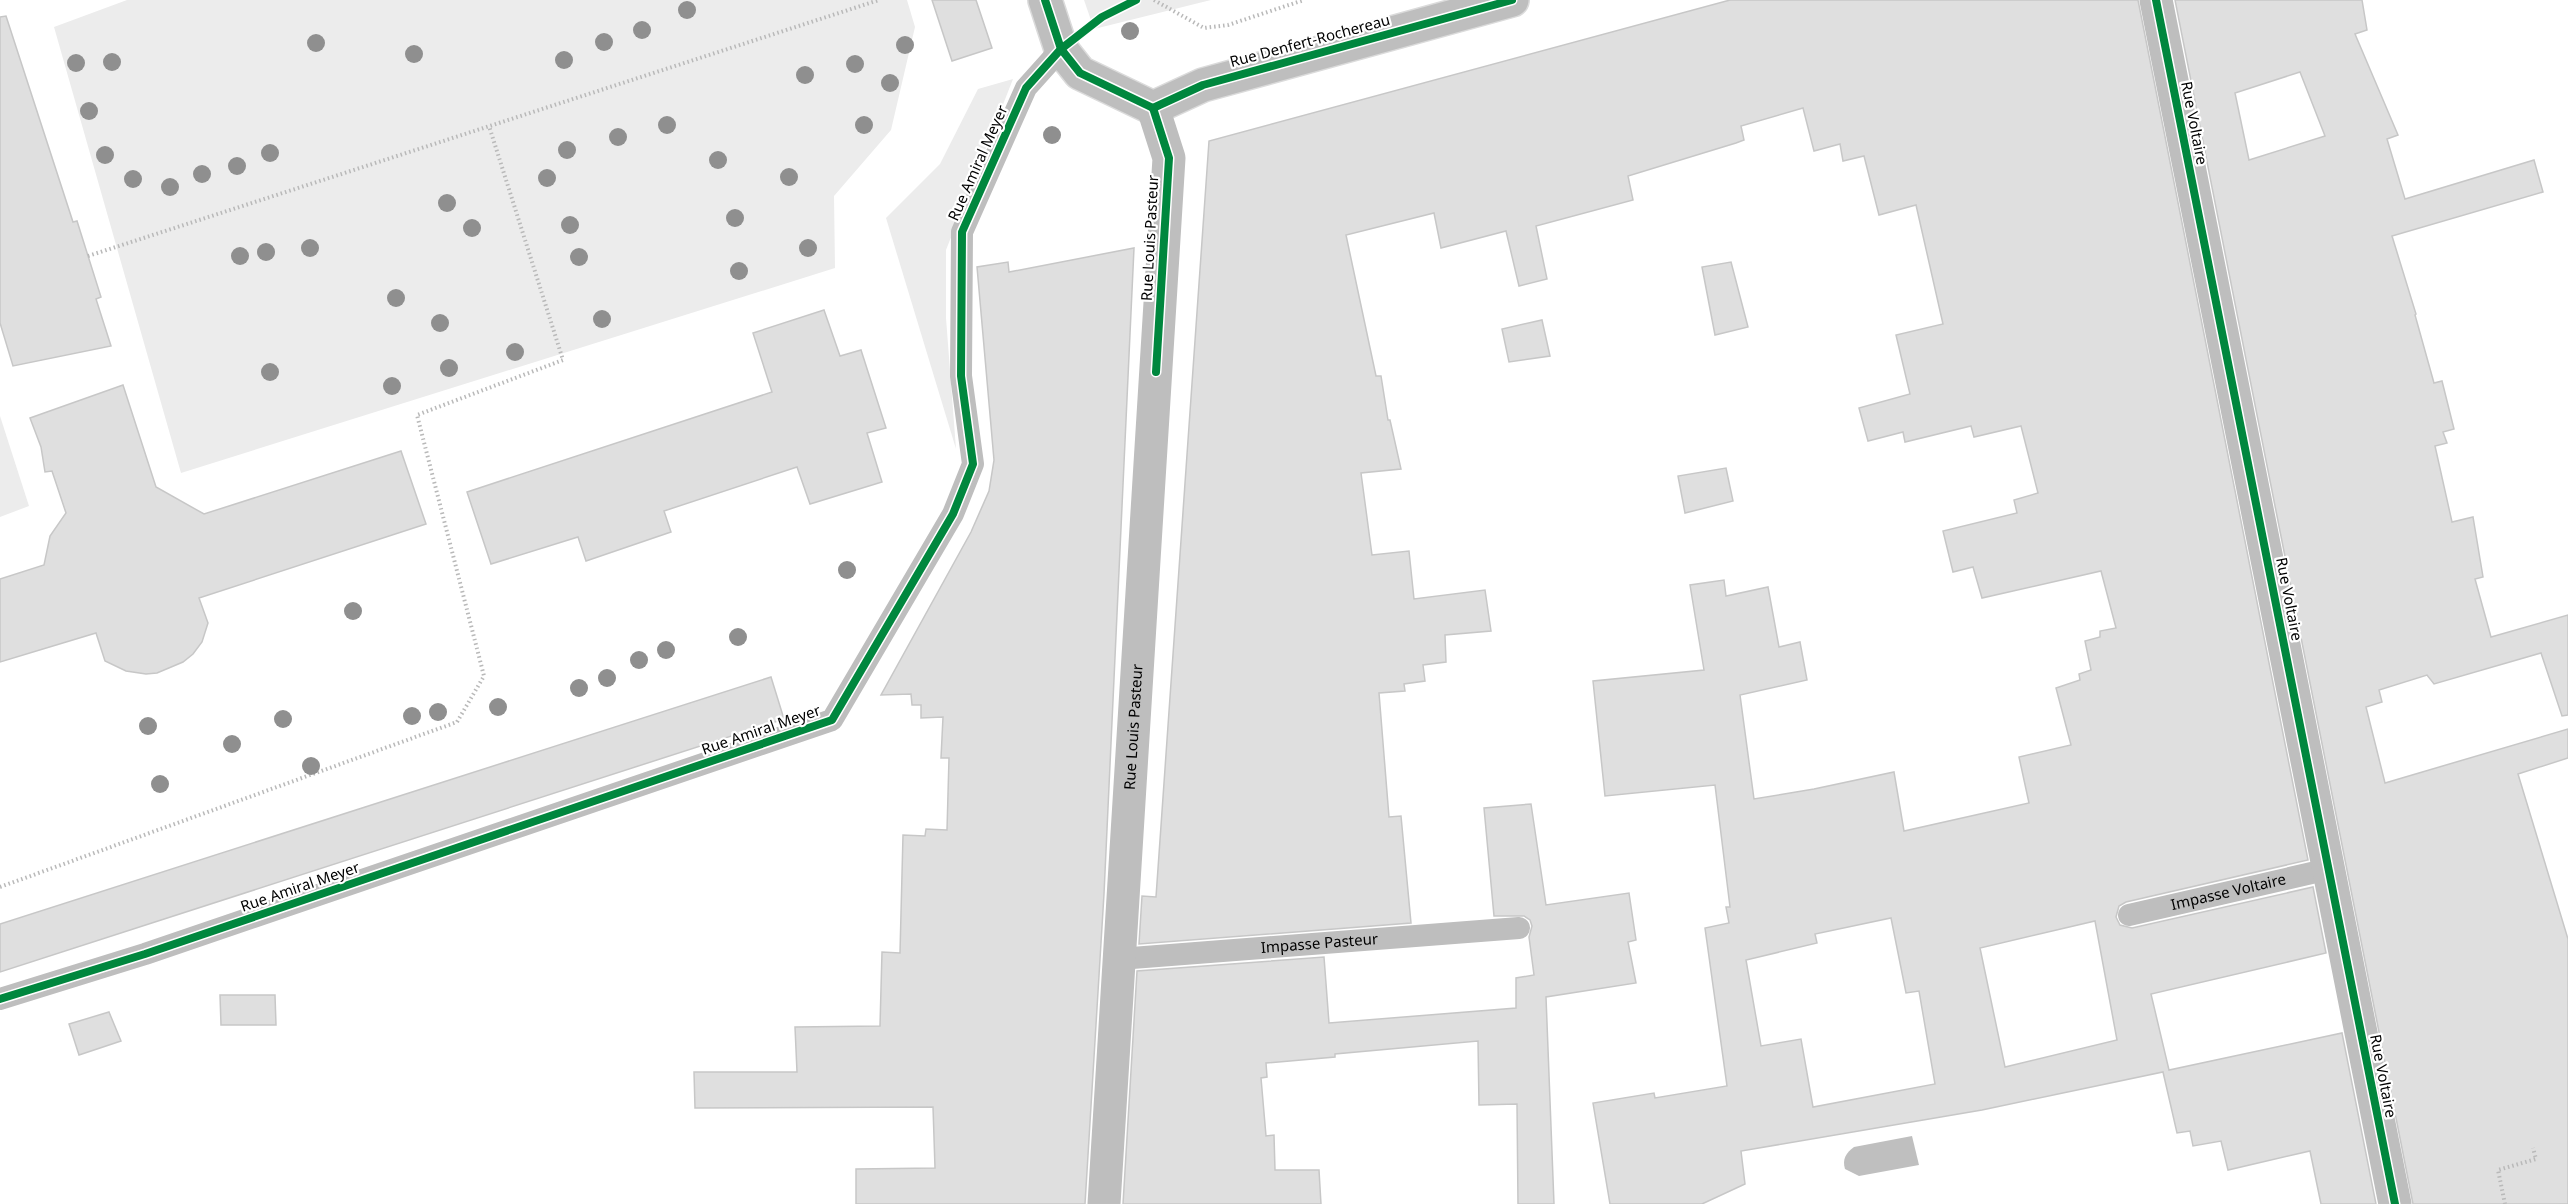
<svg xmlns="http://www.w3.org/2000/svg" width="2568" height="1204" viewBox="0 0 2568 1204" font-family="'Noto Sans',sans-serif">
<style>
.green{fill:#ececec}
.water{fill:#bfbfbf}
.building{fill:#dfdfdf;stroke:#c7c7c7;stroke-width:1.5;fill-rule:evenodd}
.lines{fill:none;stroke-linecap:round;stroke-linejoin:round}
.primary-casing{stroke:#dbdbdb;stroke-width:36}
.path{stroke:#b9b9b9;stroke-width:4;stroke-dasharray:1.5 3;stroke-linecap:butt}
.service{stroke:#bebebe;stroke-width:22}
.minor{stroke:#bebebe;stroke-width:33}
.tertiary{stroke:#bebebe;stroke-width:33}
.primary{stroke:#bebebe;stroke-width:33}
.cycleway-casing{stroke:#fff;stroke-width:11}
.cycleway{stroke:#00873e;stroke-width:8}
.tree{fill:#8f8f8f}
.labels{text-anchor:middle;stroke-width:4.5;stroke-linejoin:round;paint-order:stroke}
.street-label{font-size:15px;fill:#000;stroke:#fff}
</style>
<rect width="100%" height="100%" fill="#fff"/>
<g class="green">
<polygon points="127,0 907,0 915,27 891,130 834,196 835,268 181,473 54,27"/>
<polygon points="1084,0 1211,0 1094,29"/>
<polygon points="1013,79 946,250 946,318 956,449 886,218 940,164 978,89"/>
<polygon points="0,416 29,506 0,517"/>
</g>
<path class="water" d="M 1912,1136 L 1919,1165 L 1859,1176 L 1845,1169 C 1842,1159 1846,1153 1854,1147 Z"/>
<g class="building">
<polygon points="932,0 976,0 992,48 952,61"/>
<path d="M 1730,0 L 2138,0 L 2308,860 L 2126,902 L 2119,906 L 2116,917 L 2120,925 L 2132,928 L 2313,887 L 2326,953 L 2151,994 L 2169,1070 L 2342,1033 L 2376,1204 L 2321,1204 L 2310,1151 L 2228,1170 L 2221,1141 L 2193,1146 L 2190,1131 L 2177,1133 L 2163,1072 L 1982,1110 L 1741,1151 L 1745,1184 L 1702,1204 L 1610,1204 L 1593,1103 L 1654,1093 L 1655,1098 L 1727,1086 L 1705,928 L 1729,923 L 1726,907 L 1730,907 L 1715,785 L 1605,796 L 1593,681 L 1704,670 L 1690,585 L 1724,580 L 1726,596 L 1768,587 L 1779,647 L 1800,642 L 1807,680 L 1740,695 L 1754,799 L 1814,789 L 1894,772 L 1904,831 L 2029,803 L 2019,757 L 2071,745 L 2056,688 L 2080,680 L 2079,674 L 2091,670 L 2085,641 L 2100,637 L 2100,631 L 2116,628 L 2101,571 L 1982,598 L 1973,567 L 1953,572 L 1943,531 L 2017,513 L 2014,500 L 2038,493 L 2021,426 L 1974,437 L 1971,426 L 1905,442 L 1903,432 L 1868,441 L 1859,408 L 1910,394 L 1896,335 L 1943,324 L 1916,205 L 1879,215 L 1864,156 L 1843,161 L 1840,144 L 1814,151 L 1803,108 L 1741,126 L 1744,140 L 1736,143 L 1628,176 L 1633,200 L 1536,226 L 1547,279 L 1519,286 L 1506,231 L 1441,248 L 1434,213 L 1346,235 L 1376,376 L 1381,376 L 1388,420 L 1390,420 L 1401,469 L 1361,473 L 1372,555 L 1409,551 L 1414,599 L 1485,590 L 1491,631 L 1445,635 L 1446,662 L 1423,665 L 1425,681 L 1404,684 L 1405,691 L 1379,693 L 1389,817 L 1401,816 L 1411,923 L 1139,944 L 1142,896 L 1156,897 L 1209,141 ZM 1891,918 L 1906,993 L 1919,991 L 1935,1084 L 1813,1107 L 1801,1039 L 1761,1046 L 1746,960 L 1817,943 L 1815,934 ZM 2095,921 L 2117,1040 L 2005,1067 L 1980,948 Z"/>
<path d="M 2175,0 L 2362,0 L 2367,30 L 2355,34 L 2398,135 L 2387,139 L 2405,199 L 2534,160 L 2543,192 L 2392,236 L 2416,314 L 2415,315 L 2434,383 L 2442,381 L 2454,429 L 2443,432 L 2447,443 L 2435,446 L 2452,522 L 2473,517 L 2483,577 L 2475,579 L 2491,637 L 2568,615 L 2568,715 L 2562,716 L 2541,653 L 2434,684 L 2427,675 L 2379,690 L 2382,702 L 2366,707 L 2385,783 L 2568,729 L 2568,758 L 2518,774 L 2568,939 L 2568,1204 L 2413,1204 ZM 2300,72 L 2325,136 L 2249,160 L 2235,93 Z"/>
<polygon points="6,16 73,222 77,221 101,297 96,299 111,346 13,366 0,323 0,17"/>
<polygon points="1134,248 1104,894 1085,1204 856,1204 856,1169 935,1168 933,1107 695,1108 694,1072 797,1072 795,1027 880,1026 882,952 900,953 903,835 925,836 926,829 947,830 949,758 941,758 943,717 921,718 921,705 912,705 911,694 881,695 971,532 989,491 994,460 977,267 1008,262 1009,272"/>
<polygon points="1731,262 1748,327 1715,335 1702,267"/>
<polygon points="824,310 840,356 861,350 886,428 867,433 882,482 810,504 797,467 664,511 671,532 586,561 578,537 491,564 467,492 772,392 753,333"/>
<polygon points="1542,320 1550,356 1509,362 1502,329"/>
<polygon points="123,385 156,487 204,514 401,451 426,524 199,598 208,623 202,642 193,654 183,662 157,673 146,674 126,671 105,661 96,633 0,662 0,579 44,565 50,536 66,513 52,471 45,472 41,447 30,418"/>
<polygon points="1726,468 1733,501 1685,513 1678,476"/>
<polygon points="771,677 784,719 0,972 0,924"/>
<polygon points="1531,804 1546,905 1629,893 1636,940 1628,942 1636,983 1546,997 1554,1204 1518,1204 1517,1104 1479,1105 1478,1041 1335,1054 1335,1057 1266,1063 1267,1077 1261,1078 1266,1136 1274,1135 1275,1170 1319,1170 1321,1204 1123,1204 1137,971 1324,957 1329,1023 1516,1008 1516,978 1534,975 1529,937 1532,926 1530,920 1524,916 1494,916 1484,808"/>
<polygon points="220,995 275,995 276,1025 221,1025"/>
<polygon points="109,1012 121,1041 79,1055 69,1024"/>
</g>
<g class="lines">
<g class="primary-casing">
<polyline id="primary" points="1045,0 1061,49 1080,73 1153,108 1203,85 1512,0"/>
</g>
<g class="path">
<polyline points="1154,0 1204,28 1228,25 1304,0"/>
<polyline points="88,256 879,0"/>
<polyline points="0,887 457,722 484,676 417,415 563,360 489,126"/>
<polyline points="2505,1204 2498,1170 2536,1159 2533,1148"/>
</g>
<g class="service">
<path id="s1" d="M 2129,915 L 2329,869"/>
<path id="s2" d="M 1119,959 L 1519,928"/>
<polyline points="0,999 145,954 832,720 953,514 973,464 961,376 962,232 1026,88 1061,49"/>
</g>
<polyline class="minor" points="2156,0 2395,1204"/>
<path class="tertiary" id="s3" d="M 1104,1204 L 1169,158 L 1153,108"/>
<use href="#primary" class="primary"/>
<g class="cycleway-casing">
<g id="cycleway">
<polyline points="1045,0 1061,49 1080,73 1153,108"/>
<polyline points="2156,0 2395,1204"/>
<polyline points="1153,108 1203,85 1512,0"/>
<polyline points="1153,108 1169,158 1156,372"/>
<polyline points="0,999 145,954 832,720 953,514 973,464 961,376 962,232 1026,88 1061,49 1102,17 1136,0"/>
</g>
</g>
<use href="#cycleway" class="cycleway"/>
</g>
<g class="tree">
<circle cx="687" cy="10" r="9"/>
<circle cx="642" cy="30" r="9"/>
<circle cx="1130" cy="31" r="9"/>
<circle cx="604" cy="42" r="9"/>
<circle cx="316" cy="43" r="9"/>
<circle cx="905" cy="45" r="9"/>
<circle cx="414" cy="54" r="9"/>
<circle cx="564" cy="60" r="9"/>
<circle cx="112" cy="62" r="9"/>
<circle cx="76" cy="63" r="9"/>
<circle cx="855" cy="64" r="9"/>
<circle cx="805" cy="75" r="9"/>
<circle cx="890" cy="83" r="9"/>
<circle cx="89" cy="111" r="9"/>
<circle cx="667" cy="125" r="9"/>
<circle cx="864" cy="125" r="9"/>
<circle cx="1052" cy="135" r="9"/>
<circle cx="618" cy="137" r="9"/>
<circle cx="567" cy="150" r="9"/>
<circle cx="270" cy="153" r="9"/>
<circle cx="105" cy="155" r="9"/>
<circle cx="718" cy="160" r="9"/>
<circle cx="237" cy="166" r="9"/>
<circle cx="202" cy="174" r="9"/>
<circle cx="789" cy="177" r="9"/>
<circle cx="547" cy="178" r="9"/>
<circle cx="133" cy="179" r="9"/>
<circle cx="170" cy="187" r="9"/>
<circle cx="447" cy="203" r="9"/>
<circle cx="735" cy="218" r="9"/>
<circle cx="570" cy="225" r="9"/>
<circle cx="472" cy="228" r="9"/>
<circle cx="310" cy="248" r="9"/>
<circle cx="808" cy="248" r="9"/>
<circle cx="266" cy="252" r="9"/>
<circle cx="240" cy="256" r="9"/>
<circle cx="579" cy="257" r="9"/>
<circle cx="739" cy="271" r="9"/>
<circle cx="396" cy="298" r="9"/>
<circle cx="602" cy="319" r="9"/>
<circle cx="440" cy="323" r="9"/>
<circle cx="515" cy="352" r="9"/>
<circle cx="449" cy="368" r="9"/>
<circle cx="270" cy="372" r="9"/>
<circle cx="392" cy="386" r="9"/>
<circle cx="847" cy="570" r="9"/>
<circle cx="353" cy="611" r="9"/>
<circle cx="738" cy="637" r="9"/>
<circle cx="666" cy="650" r="9"/>
<circle cx="639" cy="660" r="9"/>
<circle cx="607" cy="678" r="9"/>
<circle cx="579" cy="688" r="9"/>
<circle cx="498" cy="707" r="9"/>
<circle cx="438" cy="712" r="9"/>
<circle cx="412" cy="716" r="9"/>
<circle cx="283" cy="719" r="9"/>
<circle cx="148" cy="726" r="9"/>
<circle cx="232" cy="744" r="9"/>
<circle cx="311" cy="766" r="9"/>
<circle cx="160" cy="784" r="9"/>
</g>
<g class="labels">
<g class="street-label">
<text transform="translate(1310 41) rotate(-15)" y="5">Rue Denfert-Rochereau</text>
<text transform="translate(2194 123) rotate(79)" y="5">Rue Voltaire</text>
<text transform="translate(978 163) rotate(-66)" y="5">Rue Amiral Meyer</text>
<text transform="translate(1150 238) rotate(-87)" y="5">Rue Louis Pasteur</text>
<text transform="translate(2289 599) rotate(79)" y="5">Rue Voltaire</text>
<text dy="5" stroke="none"><textPath href="#s3" startOffset="478">Rue Louis Pasteur</textPath></text>
<text transform="translate(761 730) rotate(-19)" y="5">Rue Amiral Meyer</text>
<text transform="translate(300 887) rotate(-19)" y="5">Rue Amiral Meyer</text>
<text dy="5" stroke="none"><textPath href="#s1" startOffset="102">Impasse Voltaire</textPath></text>
<text dy="5" stroke="none"><textPath href="#s2" startOffset="201">Impasse Pasteur</textPath></text>
<text transform="translate(2383 1076) rotate(79)" y="5">Rue Voltaire</text>
</g>
</g>
</svg>
